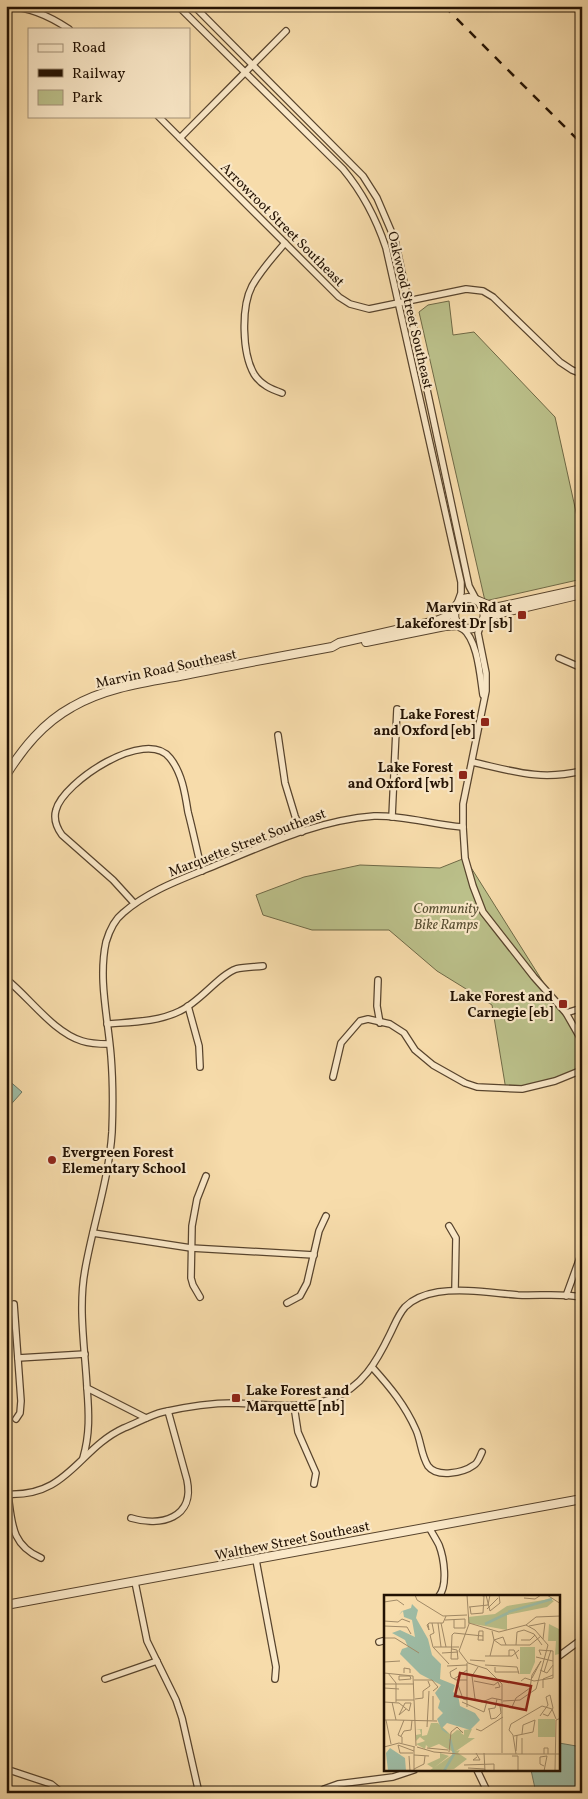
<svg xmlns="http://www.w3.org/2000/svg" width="588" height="1799" viewBox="0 0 588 1799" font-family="Vollkorn,serif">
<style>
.green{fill:#bbc08a;stroke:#6f6946}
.water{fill:#9ebca5;stroke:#6d7864}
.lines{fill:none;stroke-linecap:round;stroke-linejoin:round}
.minor-casing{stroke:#58442d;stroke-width:8}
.tertiary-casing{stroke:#58442d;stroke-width:10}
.minor{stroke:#fae8c8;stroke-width:5.5}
.tertiary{stroke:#fae8c8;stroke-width:8}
.rail{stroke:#231203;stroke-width:2.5;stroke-dasharray:9 9;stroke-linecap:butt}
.poi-dot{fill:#8f2418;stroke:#fae8c8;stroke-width:2}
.labels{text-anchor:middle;stroke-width:4.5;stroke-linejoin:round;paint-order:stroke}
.street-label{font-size:14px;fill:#231203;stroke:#fae8c8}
.poi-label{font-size:14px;font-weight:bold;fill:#231203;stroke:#fae8c8;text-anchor:end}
.park-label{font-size:14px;font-style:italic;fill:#584f32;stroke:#fae8c8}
.inset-river{fill:none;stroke:#9ebca5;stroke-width:2.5}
.inset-road{fill:none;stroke:#a28b68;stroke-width:1}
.view{fill:#8f2418;fill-opacity:0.15;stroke:#8f2418;stroke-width:2.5}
.inset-edge{fill:none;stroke:#231203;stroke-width:2.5}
</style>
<rect width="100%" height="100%" fill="#f7dcab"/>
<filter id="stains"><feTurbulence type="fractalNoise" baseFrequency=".004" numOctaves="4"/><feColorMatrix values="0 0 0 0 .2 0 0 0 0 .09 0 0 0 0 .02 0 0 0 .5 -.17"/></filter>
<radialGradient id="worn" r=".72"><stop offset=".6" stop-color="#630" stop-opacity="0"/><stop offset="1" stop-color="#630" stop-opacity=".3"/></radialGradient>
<g class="green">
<polygon points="449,301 453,335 474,332 555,417 582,539 582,579 485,601 419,312 428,305"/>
<polygon points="465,858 582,1044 582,1069 522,1089 506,1090 492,1005 437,971 389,930 312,930 263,915 256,895 304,877 360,865 440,868"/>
</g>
<g class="water">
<polygon points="6,1078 22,1092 6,1110"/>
<polygon points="559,1743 582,1747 582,1793 536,1793 531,1770 559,1770"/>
</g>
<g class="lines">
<g class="minor-casing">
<g id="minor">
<path d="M 178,6 L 343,169 C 363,193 376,218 386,248 L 461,582 L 461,593 L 457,604"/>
<polyline points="194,6 363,176 377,198 395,240 469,586 477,601"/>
<path d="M 6,7 C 28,6 51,17 69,29"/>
<polyline points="158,116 339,297 350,304 369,309 466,289 483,291 493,297 560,362 572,370 582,374"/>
<polyline points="180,138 286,31"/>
<path d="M 282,393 C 271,389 261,385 254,374 C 242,353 241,307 252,286 C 261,270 273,257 285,243"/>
<polyline points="481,624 478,633 486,673 486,691 463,804 463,827 465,858 473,886 483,912 534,977 566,1013 582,1041"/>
<path d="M 462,628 C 478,640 480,676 483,695"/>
<polyline points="559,658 582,668"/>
<polyline points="278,735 285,783 295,816 302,832"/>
<path d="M 472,762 C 513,771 539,781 582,771"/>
<polyline points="392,817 397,709"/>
<path d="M 134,903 L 113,880 L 62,835 C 57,828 53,820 56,810 C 63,782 146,727 170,758 C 182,773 185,793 188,812 C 193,831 197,851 202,871"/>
<path d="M 6,979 C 30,998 53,1032 82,1041 C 91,1044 100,1044 109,1044"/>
<polyline points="378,980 377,1006 380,1023"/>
<polyline points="188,1006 199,1046 200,1067"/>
<polyline points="566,1013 582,1008"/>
<path d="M 107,1024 C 131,1022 158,1022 180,1011 C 200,1002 219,975 236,969 C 245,967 255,967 263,966"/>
<polyline points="333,1077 341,1043 360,1021 368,1019 390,1024 404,1033 415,1050 433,1065 465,1083 477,1087 522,1089 555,1081 582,1070"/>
<polyline points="449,1226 456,1238 455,1290"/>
<polyline points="93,1233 191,1248 314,1255"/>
<polyline points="566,1296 582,1252"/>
<polyline points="200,1297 193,1285 191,1278 192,1226 197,1199 206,1176"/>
<polyline points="287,1303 300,1296 307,1283 319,1231 326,1216"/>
<polyline points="14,1304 21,1401 20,1413 16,1419"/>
<polyline points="18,1358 85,1354"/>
<path d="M 372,1367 C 390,1387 405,1405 416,1430 C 421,1441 421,1455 428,1466 C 437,1478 463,1473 474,1465 C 478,1463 480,1456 482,1452"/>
<polyline points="294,1406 298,1432 316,1473 314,1484"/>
<path d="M 146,1418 L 87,1388 C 85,1349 78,1308 85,1270 C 93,1224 109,1179 112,1132 C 113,1107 113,1081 111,1056 C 108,1018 98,979 106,942 C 109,932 114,920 123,913 C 150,889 188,877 221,863 C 270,843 320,820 374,816 C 404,815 433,825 463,827"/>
<path d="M 83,1458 C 90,1434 89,1413 87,1388"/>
<path d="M 6,1494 C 68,1498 78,1449 124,1428 C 137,1423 150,1415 163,1412 C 185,1407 211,1403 234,1403 C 267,1404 299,1410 331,1399 C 362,1388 377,1361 390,1334 C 395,1324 398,1315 405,1307 C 414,1298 426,1294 438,1292 C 464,1288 492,1293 518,1295 C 538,1296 561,1293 582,1297"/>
<path d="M 8,1494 C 12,1523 11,1545 41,1558"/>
<path d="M 131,1518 C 161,1527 195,1518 187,1480 L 168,1411"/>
<path d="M 429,1527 C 432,1533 436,1539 439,1545 C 444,1558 448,1585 439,1596"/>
<polyline points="256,1560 276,1667 275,1679"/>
<polyline points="135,1582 147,1641 176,1700 182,1718 199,1793"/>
<polyline points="379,1642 386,1640"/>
<polyline points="559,1656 582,1639"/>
<polyline points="105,1679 157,1661"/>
<polyline points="6,1769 51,1784 62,1793"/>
<polyline points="477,1770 488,1793"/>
<polyline points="324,1789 338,1784 393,1777 414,1770"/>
</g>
</g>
<g class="tertiary-casing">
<g id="tertiary">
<path d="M 455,608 C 447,641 500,631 480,603"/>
<polyline points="484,620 497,614 582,594"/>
<polyline points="366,642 445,626 459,625"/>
<path d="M 6,775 C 23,748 43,723 72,707 C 106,687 147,682 185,675 C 234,665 283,656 332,647 L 339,643 L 436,621 C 441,619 446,618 450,614 C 456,608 458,599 468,598 C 478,598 485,607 499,607 L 582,589"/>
<polyline points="6,1605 582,1499"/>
</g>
</g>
<use href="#minor" class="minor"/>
<use href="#tertiary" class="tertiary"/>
<polyline class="rail" points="444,6 582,144"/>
</g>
<g class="poi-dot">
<rect x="517" y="610" width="10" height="10" rx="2.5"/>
<rect x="480" y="717" width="10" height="10" rx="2.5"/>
<rect x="458" y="770" width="10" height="10" rx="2.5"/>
<rect x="558" y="999" width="10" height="10" rx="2.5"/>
<circle cx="52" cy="1160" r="5"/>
<rect x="231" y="1393" width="10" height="10" rx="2.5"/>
</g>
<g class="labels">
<g class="street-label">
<text transform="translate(283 224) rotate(45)" y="5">Arrowroot Street Southeast</text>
<text transform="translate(411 310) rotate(77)" y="5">Oakwood Street Southeast</text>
<text transform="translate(166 668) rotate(-12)" y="5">Marvin Road Southeast</text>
<text transform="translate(247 842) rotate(-21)" y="5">Marquette Street Southeast</text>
<text transform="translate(292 1540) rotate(-11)" y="5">Walthew Street Southeast</text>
</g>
<g class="poi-label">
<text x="512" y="612">Marvin Rd at<tspan x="512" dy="16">Lakeforest Dr [sb]</tspan></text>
<text x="475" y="719">Lake Forest<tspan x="475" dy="16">and Oxford [eb]</tspan></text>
<text x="453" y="772">Lake Forest<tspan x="453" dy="16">and Oxford [wb]</tspan></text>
<text x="553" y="1001">Lake Forest and<tspan x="553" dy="16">Carnegie [eb]</tspan></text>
<text x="62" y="1157" text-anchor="start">Evergreen Forest<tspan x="62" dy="16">Elementary School</tspan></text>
<text x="246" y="1395" text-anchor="start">Lake Forest and<tspan x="246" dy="16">Marquette [nb]</tspan></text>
</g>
<g class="park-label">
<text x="446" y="913">Community<tspan x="446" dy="16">Bike Ramps</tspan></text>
</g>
</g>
<g transform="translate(384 1595)">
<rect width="176" height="176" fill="#f7dcab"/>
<path d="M 166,4 L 170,6 L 163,12 L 123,20 L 123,35 L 84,28 L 84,22 L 111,19 L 123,11 ZM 165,29 L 175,34 L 175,59 L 171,60 L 172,46 L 164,46 ZM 136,52 L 151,52 L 151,67 L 146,79 L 136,79 ZM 154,124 L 171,124 L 171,142 L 154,142 ZM 47,128 L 54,128 L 67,140 L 73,135 L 79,136 L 77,138 L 80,140 L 80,135 L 88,134 L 84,143 L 91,143 L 72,156 L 76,155 L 74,158 L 83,164 L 70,174 L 45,176 L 49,173 L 43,169 L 56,163 L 56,158 L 65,161 L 51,172 L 71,158 L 55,149 L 45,153 L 42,150 L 41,154 L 32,149 L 41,146 L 36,142 L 32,146 L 32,140 L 37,139 L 36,135 L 32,135 L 38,134 L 38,141 L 43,140 Z" fill="#bbc08a"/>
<path d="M 28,9 L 34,15 L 32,23 L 44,44 L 48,60 L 57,69 L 56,84 L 71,90 L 69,97 L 74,100 L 76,111 L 91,118 L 96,125 L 86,135 L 63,128 L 58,133 L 63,137 L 64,139 L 58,135 L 53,124 L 59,118 L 54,113 L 56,106 L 51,98 L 57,90 L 36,79 L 16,59 L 18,54 L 24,52 L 21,45 L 8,38 L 16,35 L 31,42 L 28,25 L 20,22 L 19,16 L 15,20 L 18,16 L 27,13 ZM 6,153 L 21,163 L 22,176 L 4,176 L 2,158 Z" fill="#9ebca5"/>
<path class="inset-river" d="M 124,17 L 168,4M 101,29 L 124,18M 60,176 L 70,159 L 66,144"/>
<path class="inset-road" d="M 31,0 L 33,5 L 59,21 L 83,20M 83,0 L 85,29 L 75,56 L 84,68 L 103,74 L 118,89 L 118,158M 102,0 L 106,16 L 116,8 L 115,0M 163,0 L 177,9M 140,3 L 151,4 L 157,0M 0,7 L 13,5 L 20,10M 85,12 L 104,10 L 106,0M 86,12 L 87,19 L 99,18 L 100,1 L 95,0M 103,14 L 114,3M 62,21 L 59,28 L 48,28 L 50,38 L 46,40 L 49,52 L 65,69M 61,25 L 81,24 L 81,33 L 70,33 L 70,25M 0,26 L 14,27 L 18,24 L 26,27M 54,28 L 57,52M 57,28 L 62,52M 85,28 L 115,37 L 142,30 L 151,35 L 164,50 L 152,94 L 136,105 L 119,106M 44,29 L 45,35 L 43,30 L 45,28 L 48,28M 142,30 L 152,22 L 177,21M 0,31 L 23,32 L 27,39M 145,31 L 161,28 L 159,44M 108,36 L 110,45 L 117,50 L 146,50 L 157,41M 0,43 L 11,43 L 35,58M 137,45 L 146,45 L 151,40M 99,46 L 99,36 L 95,36 L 94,45 L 99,45M 132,50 L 133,37 L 140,35 L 150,39 L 158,50M 50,52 L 75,52M 68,54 L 73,55 L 74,64 L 67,64 L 68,40 L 70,38 L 99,41M 58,58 L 74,57M 101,61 L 128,61 L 135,55M 106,61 L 110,45 L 119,42 L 122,50M 125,61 L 125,55 L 130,55 L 134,64M 152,62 L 169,66M 86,65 L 101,66M 0,67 L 16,66M 101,70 L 133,72 L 135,79M 63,71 L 83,70M 111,72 L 111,77 L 135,77M 73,73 L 66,77 L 67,82 L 72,85 L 83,85M 156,75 L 163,78 L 169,70M 160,77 L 167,55M 0,78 L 29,81 L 32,151M 4,78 L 12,88 L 12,107M 20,78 L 20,73 L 26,74 L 26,78M 15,81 L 26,81 L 27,84 L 15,85 ZM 70,84 L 83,75M 30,85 L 48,85 L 54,92 L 49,96M 90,86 L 110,90 L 114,87 L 116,92 L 111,93M 137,86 L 141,83 L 150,86 L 169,83 L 169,56 L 155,55 L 157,60M 0,89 L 30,89M 74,90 L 79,104 L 83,105M 0,93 L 15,94M 159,93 L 159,84 L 169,80M 49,101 L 49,125M 31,104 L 39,103 L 39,96 L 46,91 L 44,86M 91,104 L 88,81 L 94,72M 91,104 L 98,107 L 108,103 L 118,105M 12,105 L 30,105M 0,107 L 15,108 L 25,116 L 27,108M 78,107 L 100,117 L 103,106M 83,112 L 83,68M 128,112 L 132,103 L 146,93 L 148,80 L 157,66 L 148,83M 22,114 L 15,120 L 21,108 L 27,108M 104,114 L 111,113 L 113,104M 105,114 L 107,124 L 112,123 L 117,118 L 116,111 L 112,109M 156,121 L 164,110 L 162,102 L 166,100 L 169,113 L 164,121 L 159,119M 0,125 L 12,125 L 8,107M 2,125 L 7,149M 12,125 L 53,126M 43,132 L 45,96M 92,134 L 97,136 L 119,122M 67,137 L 73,132 L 79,138M 17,141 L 20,136 L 27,135 L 28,125M 130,141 L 149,137 L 151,125 L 139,130 L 138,139M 138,143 L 138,159M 18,148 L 18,142 L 14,140 L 20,125M 14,150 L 16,158 L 29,158M 14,150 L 30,156M 0,152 L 15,148 L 31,152M 33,152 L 50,157 L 75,159 L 177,159M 43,153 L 64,155M 132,156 L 133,140M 65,157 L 67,137M 92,158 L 96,165 L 89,165 L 93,162M 100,158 L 101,176M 132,159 L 129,140 L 125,135 L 127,129 L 158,111 L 168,114 L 172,124M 160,159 L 160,153 L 164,153 L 164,159M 30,160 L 45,161M 25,161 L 26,176M 128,161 L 134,161 L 134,176M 80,170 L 110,169 L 110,175M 160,171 L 156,169 L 156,162 L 163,161M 84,173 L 101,174M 30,174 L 40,169 L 41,161M 30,176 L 30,152M 160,176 L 163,161M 171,176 L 172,125 L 177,123"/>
<path class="view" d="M 76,78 L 147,91 L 142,115 L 71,101 Z"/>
<rect width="176" height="176" class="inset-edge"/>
</g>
<rect width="588" height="1799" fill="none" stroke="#f7dcab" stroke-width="25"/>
<rect x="8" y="8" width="573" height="1784" fill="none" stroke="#231203" stroke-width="2.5"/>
<rect x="12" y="12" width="563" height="1774" fill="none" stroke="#231203"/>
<rect x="28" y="28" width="162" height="90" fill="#fae8c8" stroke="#a49279"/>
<rect x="38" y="44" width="25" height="8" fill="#fae8c8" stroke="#a49279"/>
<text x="72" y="52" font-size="15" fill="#231203">Road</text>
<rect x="38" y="69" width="25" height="8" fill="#231203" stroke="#a49279"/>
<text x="72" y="78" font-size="15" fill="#231203">Railway</text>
<rect x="38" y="90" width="25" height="15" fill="#bbc08a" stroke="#a49279"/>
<text x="72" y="102" font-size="15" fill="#231203">Park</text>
<rect width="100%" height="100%" filter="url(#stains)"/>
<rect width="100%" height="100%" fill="url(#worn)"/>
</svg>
